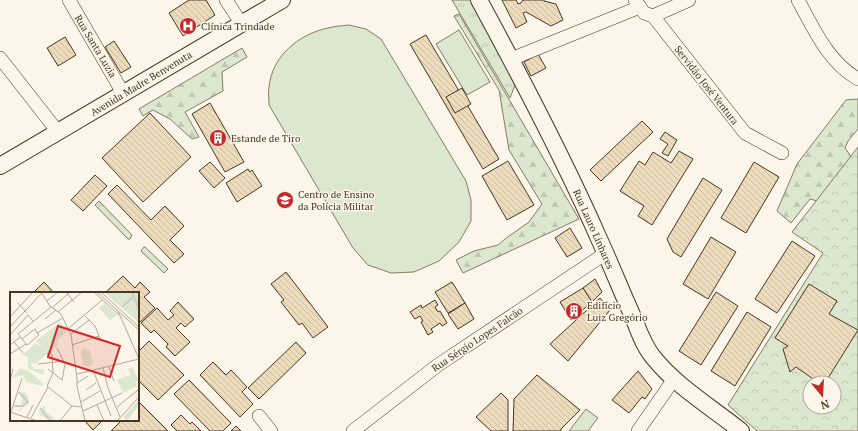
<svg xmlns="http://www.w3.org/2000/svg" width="858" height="431" viewBox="0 0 858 431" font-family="'PT Serif',serif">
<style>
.grass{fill:url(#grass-tufts);stroke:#887966}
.forest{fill:url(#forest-firs);stroke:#887966}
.park{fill:url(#park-crowns);stroke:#887966;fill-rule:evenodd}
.pitch{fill:#dce7d0;stroke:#887966}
.building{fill:url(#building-back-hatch);stroke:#4a3520}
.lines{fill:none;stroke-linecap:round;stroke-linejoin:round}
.minor-casing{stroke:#4a3520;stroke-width:14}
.major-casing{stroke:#4a3520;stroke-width:18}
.minor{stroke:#fbf6e9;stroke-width:13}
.major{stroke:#fbf6e9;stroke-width:16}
.labels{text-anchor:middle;stroke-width:3;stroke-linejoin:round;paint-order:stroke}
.poi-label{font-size:10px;fill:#4a3520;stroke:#fbf6e9;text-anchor:start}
.street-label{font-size:10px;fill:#4a3520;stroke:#fbf6e9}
.inset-river{fill:none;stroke:#c9cecd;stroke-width:2}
.inset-road{fill:none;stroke:#b4a999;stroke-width:1}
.view{fill:#d62828;fill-opacity:0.15;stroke:#d62828;stroke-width:2}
.inset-edge{fill:none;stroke:#4a3520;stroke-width:2}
</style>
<defs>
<pattern id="grass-tufts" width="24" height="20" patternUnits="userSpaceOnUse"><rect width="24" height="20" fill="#dce7d0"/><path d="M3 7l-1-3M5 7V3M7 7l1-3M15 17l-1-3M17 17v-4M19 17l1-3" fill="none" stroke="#bec7b2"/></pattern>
<pattern id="forest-firs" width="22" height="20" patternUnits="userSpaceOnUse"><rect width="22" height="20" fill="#dce7d0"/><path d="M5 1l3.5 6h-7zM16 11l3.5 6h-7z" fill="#bec7b2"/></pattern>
<pattern id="park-crowns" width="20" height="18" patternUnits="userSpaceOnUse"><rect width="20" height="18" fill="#dce7d0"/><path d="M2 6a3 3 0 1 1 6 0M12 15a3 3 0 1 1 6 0" fill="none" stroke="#bec7b2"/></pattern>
<pattern id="building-back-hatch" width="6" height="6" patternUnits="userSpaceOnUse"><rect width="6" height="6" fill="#ecdcbc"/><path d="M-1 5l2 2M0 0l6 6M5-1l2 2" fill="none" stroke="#ccbda1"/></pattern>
</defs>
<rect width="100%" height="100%" fill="#fbf6e9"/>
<g class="grass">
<polygon points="452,0 470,0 476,8 517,80 510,98"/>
<polygon points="99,201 132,235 130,239 128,239 95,205"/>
<polygon points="144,247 145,247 168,269 164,273 141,251"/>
</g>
<g class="forest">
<polygon points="459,14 579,219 463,273 456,260 474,251 498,245 505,239 529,222 542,204 509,150 499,90 454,16"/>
<polygon points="242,48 247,57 222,72 223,91 185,112 199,137 192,139 170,119 153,110 143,116 139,109"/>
<polygon points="858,99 858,129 848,141 845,148 858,167 831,205 810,199 791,223 777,211 797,164 846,100"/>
</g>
<path class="park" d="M 858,147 L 858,431 L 757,431 L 728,405 L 823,253 L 792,232 ZM 810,383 L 834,383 L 834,407 L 810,407 Z"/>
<g class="pitch">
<path d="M 349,25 L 366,29 L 381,39 L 466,181 L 471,200 L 471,221 L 459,242 L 439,261 L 414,272 L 391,273 L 368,265 L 353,248 L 269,105 C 269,99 268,93 269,87 C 272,56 299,34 328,28 C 335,26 342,26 349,25 Z"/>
<polygon points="459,30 490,82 467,95 436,44"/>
<polygon points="586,409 598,418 588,431 569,431"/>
</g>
<g class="building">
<polygon points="189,0 206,0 215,15 183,36 169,13"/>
<polygon points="502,0 516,0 518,4 521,3 523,0 544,0 544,1 556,4 563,20 551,26 526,12 523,13 527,22 516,28"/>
<polygon points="426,35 499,159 483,169 410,44"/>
<polygon points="65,37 76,55 58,66 47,48"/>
<polygon points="114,41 131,67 121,73 105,47"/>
<polygon points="538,54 546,68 531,76 524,62"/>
<polygon points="462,88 471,104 455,113 446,97"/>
<polygon points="210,103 244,162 225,172 192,114"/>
<polygon points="150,113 191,157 143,202 102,158"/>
<polygon points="642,121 653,132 601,181 590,170"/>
<polygon points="665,132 677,140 668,156 662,153 668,144 660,139"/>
<polygon points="679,151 693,159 652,225 638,216 644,206 620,191 639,161 645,165 653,152 671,163"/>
<polygon points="508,161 534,205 507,220 482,176"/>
<polygon points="210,162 225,178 214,188 199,171"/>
<polygon points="754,162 779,177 746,233 721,218"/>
<polygon points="248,169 250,172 252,170 262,186 237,202 226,183"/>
<polygon points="95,175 107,186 83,211 71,200"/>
<polygon points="703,178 722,190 681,257 673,252 667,239"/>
<polygon points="117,185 151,220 165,206 184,226 170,240 184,254 174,263 108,194"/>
<polygon points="570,228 582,248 567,257 555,238"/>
<polygon points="711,237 736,252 708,299 683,284"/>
<polygon points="792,241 815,256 777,313 755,299"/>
<polygon points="286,272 328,327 313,338 302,323 299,325 281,302 284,300 271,284"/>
<polygon points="123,276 135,288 140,282 150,292 144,297 155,308 138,324 138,293 105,293"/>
<polygon points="595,279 602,292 592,302 583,288"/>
<polygon points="44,282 54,293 37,293 35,291"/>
<polygon points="452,282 465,303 448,313 435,292"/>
<polygon points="809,284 837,301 829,314 858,330 825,383 819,383 796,367 790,372 783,349 788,346 775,338"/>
<polygon points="583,288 592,302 571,320 560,302"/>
<polygon points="716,292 738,306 701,365 679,351"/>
<polygon points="600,298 610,310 568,361 550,344"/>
<polygon points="435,300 438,305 435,307 438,312 440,311 447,323 442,326 440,323 431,329 433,332 428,335 421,322 423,321 420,316 415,319 410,312 421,305 422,308"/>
<polygon points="178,302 194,319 185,327 181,323 176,328 190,342 175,356 166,347 168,344 154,330 151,333 141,323 157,308 168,320 174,315 170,311"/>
<polygon points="465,303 474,319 458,329 448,314"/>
<polygon points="747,312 771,327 735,386 711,371"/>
<polygon points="149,341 184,375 158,400 138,380 138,352"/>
<polygon points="296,342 306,353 259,399 248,388"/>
<polygon points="213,362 226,375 231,370 247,387 242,392 253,404 240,417 200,375"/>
<polygon points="638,371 652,389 645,399 642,397 629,413 612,400"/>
<polygon points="537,375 580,410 561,429 561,431 513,431 514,399"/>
<polygon points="189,380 231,423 223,431 210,431 174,394"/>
<polygon points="501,393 508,400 508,431 491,431 476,417"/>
<polygon points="140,403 168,431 111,431 122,420 138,420 138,405"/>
<polygon points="181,415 190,424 192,422 201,431 177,431 171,425"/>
<polygon points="84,420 103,420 93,430"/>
<polygon points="236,426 241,431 231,431"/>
</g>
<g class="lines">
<g class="minor-casing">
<g id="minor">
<polyline points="69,0 123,93"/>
<polyline points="226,0 241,23"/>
<polyline points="635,0 644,13 653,16 745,133 782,153"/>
<path d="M 798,0 C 814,29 828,62 858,79"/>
<polyline points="653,16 689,0"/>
<polyline points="0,58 58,132"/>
<polyline points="511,59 640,7"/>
<polyline points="259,416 271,431"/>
<polyline points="353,431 438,365 606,253"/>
<polyline points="638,431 674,379"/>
</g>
</g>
<g class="major-casing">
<g id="major">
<path d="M 479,0 C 522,79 564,159 600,241 C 612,267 622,293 634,319 C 639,332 644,346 653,357 C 677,387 711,407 741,431"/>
<polyline points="0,166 282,0"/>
</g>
</g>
<use href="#minor" class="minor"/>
<use href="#major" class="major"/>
</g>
<defs>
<g id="hospital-disc" transform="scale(0.9)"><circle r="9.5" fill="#c62828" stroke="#fbf6e9"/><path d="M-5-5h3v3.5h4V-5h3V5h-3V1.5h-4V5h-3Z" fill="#fff"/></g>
<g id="building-disc" transform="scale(0.9)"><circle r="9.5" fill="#c62828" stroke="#fbf6e9"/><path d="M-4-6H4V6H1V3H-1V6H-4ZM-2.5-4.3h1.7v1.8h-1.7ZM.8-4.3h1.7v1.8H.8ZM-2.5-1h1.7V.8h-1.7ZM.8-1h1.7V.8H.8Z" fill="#fff"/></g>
<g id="university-disc" transform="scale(0.9)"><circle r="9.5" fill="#c62828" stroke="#fbf6e9"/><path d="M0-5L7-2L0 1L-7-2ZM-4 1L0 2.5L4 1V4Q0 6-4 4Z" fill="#fff"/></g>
</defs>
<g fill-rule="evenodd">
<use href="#hospital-disc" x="188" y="26"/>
<use href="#building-disc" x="218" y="138"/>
<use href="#university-disc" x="285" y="200"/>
<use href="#building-disc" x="574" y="311"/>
</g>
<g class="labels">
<g class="poi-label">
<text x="201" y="30">Clínica Trindade</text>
<text x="231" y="142">Estande de Tiro</text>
<text x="298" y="198">Centro de Ensino<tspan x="298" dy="12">da Polícia Militar</tspan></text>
<text x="587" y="309">Edifício<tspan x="587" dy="12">Luiz Gregório</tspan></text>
</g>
<g class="street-label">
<text transform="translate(96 46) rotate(59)" y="4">Rua Santa Luzia</text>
<text transform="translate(141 83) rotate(-31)" y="4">Avenida Madre Benvenuta</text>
<text transform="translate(707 85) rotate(52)" y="4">Servidão José Ventura</text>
<text transform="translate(594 229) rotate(66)" y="4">Rua Lauro Linhares</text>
<text transform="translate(477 339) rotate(-34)" y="4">Rua Sérgio Lopes Falcão</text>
</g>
</g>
<g transform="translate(10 292)">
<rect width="129" height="129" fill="#fbf6e9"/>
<path d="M 92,9 L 107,23 L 100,28 L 89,16 L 94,12 Z" fill="#dce7d0"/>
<path d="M 26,51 L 36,59 L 42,55 L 42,52 L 49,52 L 25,72 L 20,70 L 24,77 L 34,77 L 33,83 L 18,76 L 18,65 L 12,63 ZM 10,76 L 20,80 L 34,92 L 32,94 L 16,90 L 13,83 L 2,86 ZM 14,100 L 19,105 L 9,121 L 12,106 L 10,102 ZM 129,108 L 129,113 L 117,129 L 113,125 ZM 35,113 L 35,119 L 44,126 L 43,129 L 31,124 L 29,120 Z" fill="#dce7d0"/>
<path d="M 94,0 L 129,0 L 129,30 L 128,30 Z" fill="#dce7d0"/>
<path d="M 50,30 L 57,39 L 47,48 L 48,50 L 36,59 L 26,49 ZM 108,73 L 115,85 L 121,83 L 127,94 L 113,101 L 107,88 L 114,85 Z" fill="#dce7d0"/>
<path d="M 74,56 L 80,59 L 83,71 L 79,75 L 73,73 L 71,60 ZM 122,75 L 129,88 L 118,93 L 115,86 L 121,83 L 118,77 Z" fill="#dce7d0"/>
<path class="inset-river" d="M 122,0 L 129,17M 112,15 L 124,4M 4,114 L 13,114 L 18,110 L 9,100M 30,116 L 40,129"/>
<path class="inset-road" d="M 31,0 L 40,14 L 51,22 L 61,43 L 67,86M 56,0 L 64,10M 84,0 L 109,23M 87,0 L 129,38M 91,0 L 129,35M 37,9 L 48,0M 8,11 L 17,21M 42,16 L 60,0M 48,20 L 72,0M 75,24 L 85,34 L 91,49M 0,25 L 23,0M 35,27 L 46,18M 0,35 L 32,1M 58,37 L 92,8M 27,41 L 29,43 L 17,53 L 8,42 L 41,15M 27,41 L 53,26M 61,42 L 79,28M 0,43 L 18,23 L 23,29M 12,47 L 25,37 L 27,41M 4,50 L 13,61M 0,53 L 10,45M 62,53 L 89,44M 0,62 L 16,52M 37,63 L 39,59 L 42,63 L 43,81 L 37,94 L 62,114M 28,72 L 53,69M 99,75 L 104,89M 93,76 L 98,96 L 110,125M 38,77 L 52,88 L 55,72 L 47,56M 83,78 L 101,124M 67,82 L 129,67 L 108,19M 67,86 L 67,94 L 75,129M 0,89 L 3,77M 67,91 L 78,84M 76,98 L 86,91M 71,110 L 90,99M 87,113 L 94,129M 107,115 L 129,97M 73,119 L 112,101M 0,120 L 27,129M 1,120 L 12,86M 17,125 L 23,113M 21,126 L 38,95M 50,129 L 62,114 L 72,115M 107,129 L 129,105"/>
<path class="view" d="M 48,34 L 110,54 L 100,85 L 38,65 Z"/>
<rect width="129" height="129" class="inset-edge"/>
</g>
<g transform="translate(822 395) rotate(162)"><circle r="19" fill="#fbf6e9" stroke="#b4a999"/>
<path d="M0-3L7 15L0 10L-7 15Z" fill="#c62828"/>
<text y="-6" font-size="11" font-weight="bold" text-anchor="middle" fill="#4a3520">N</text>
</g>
</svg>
